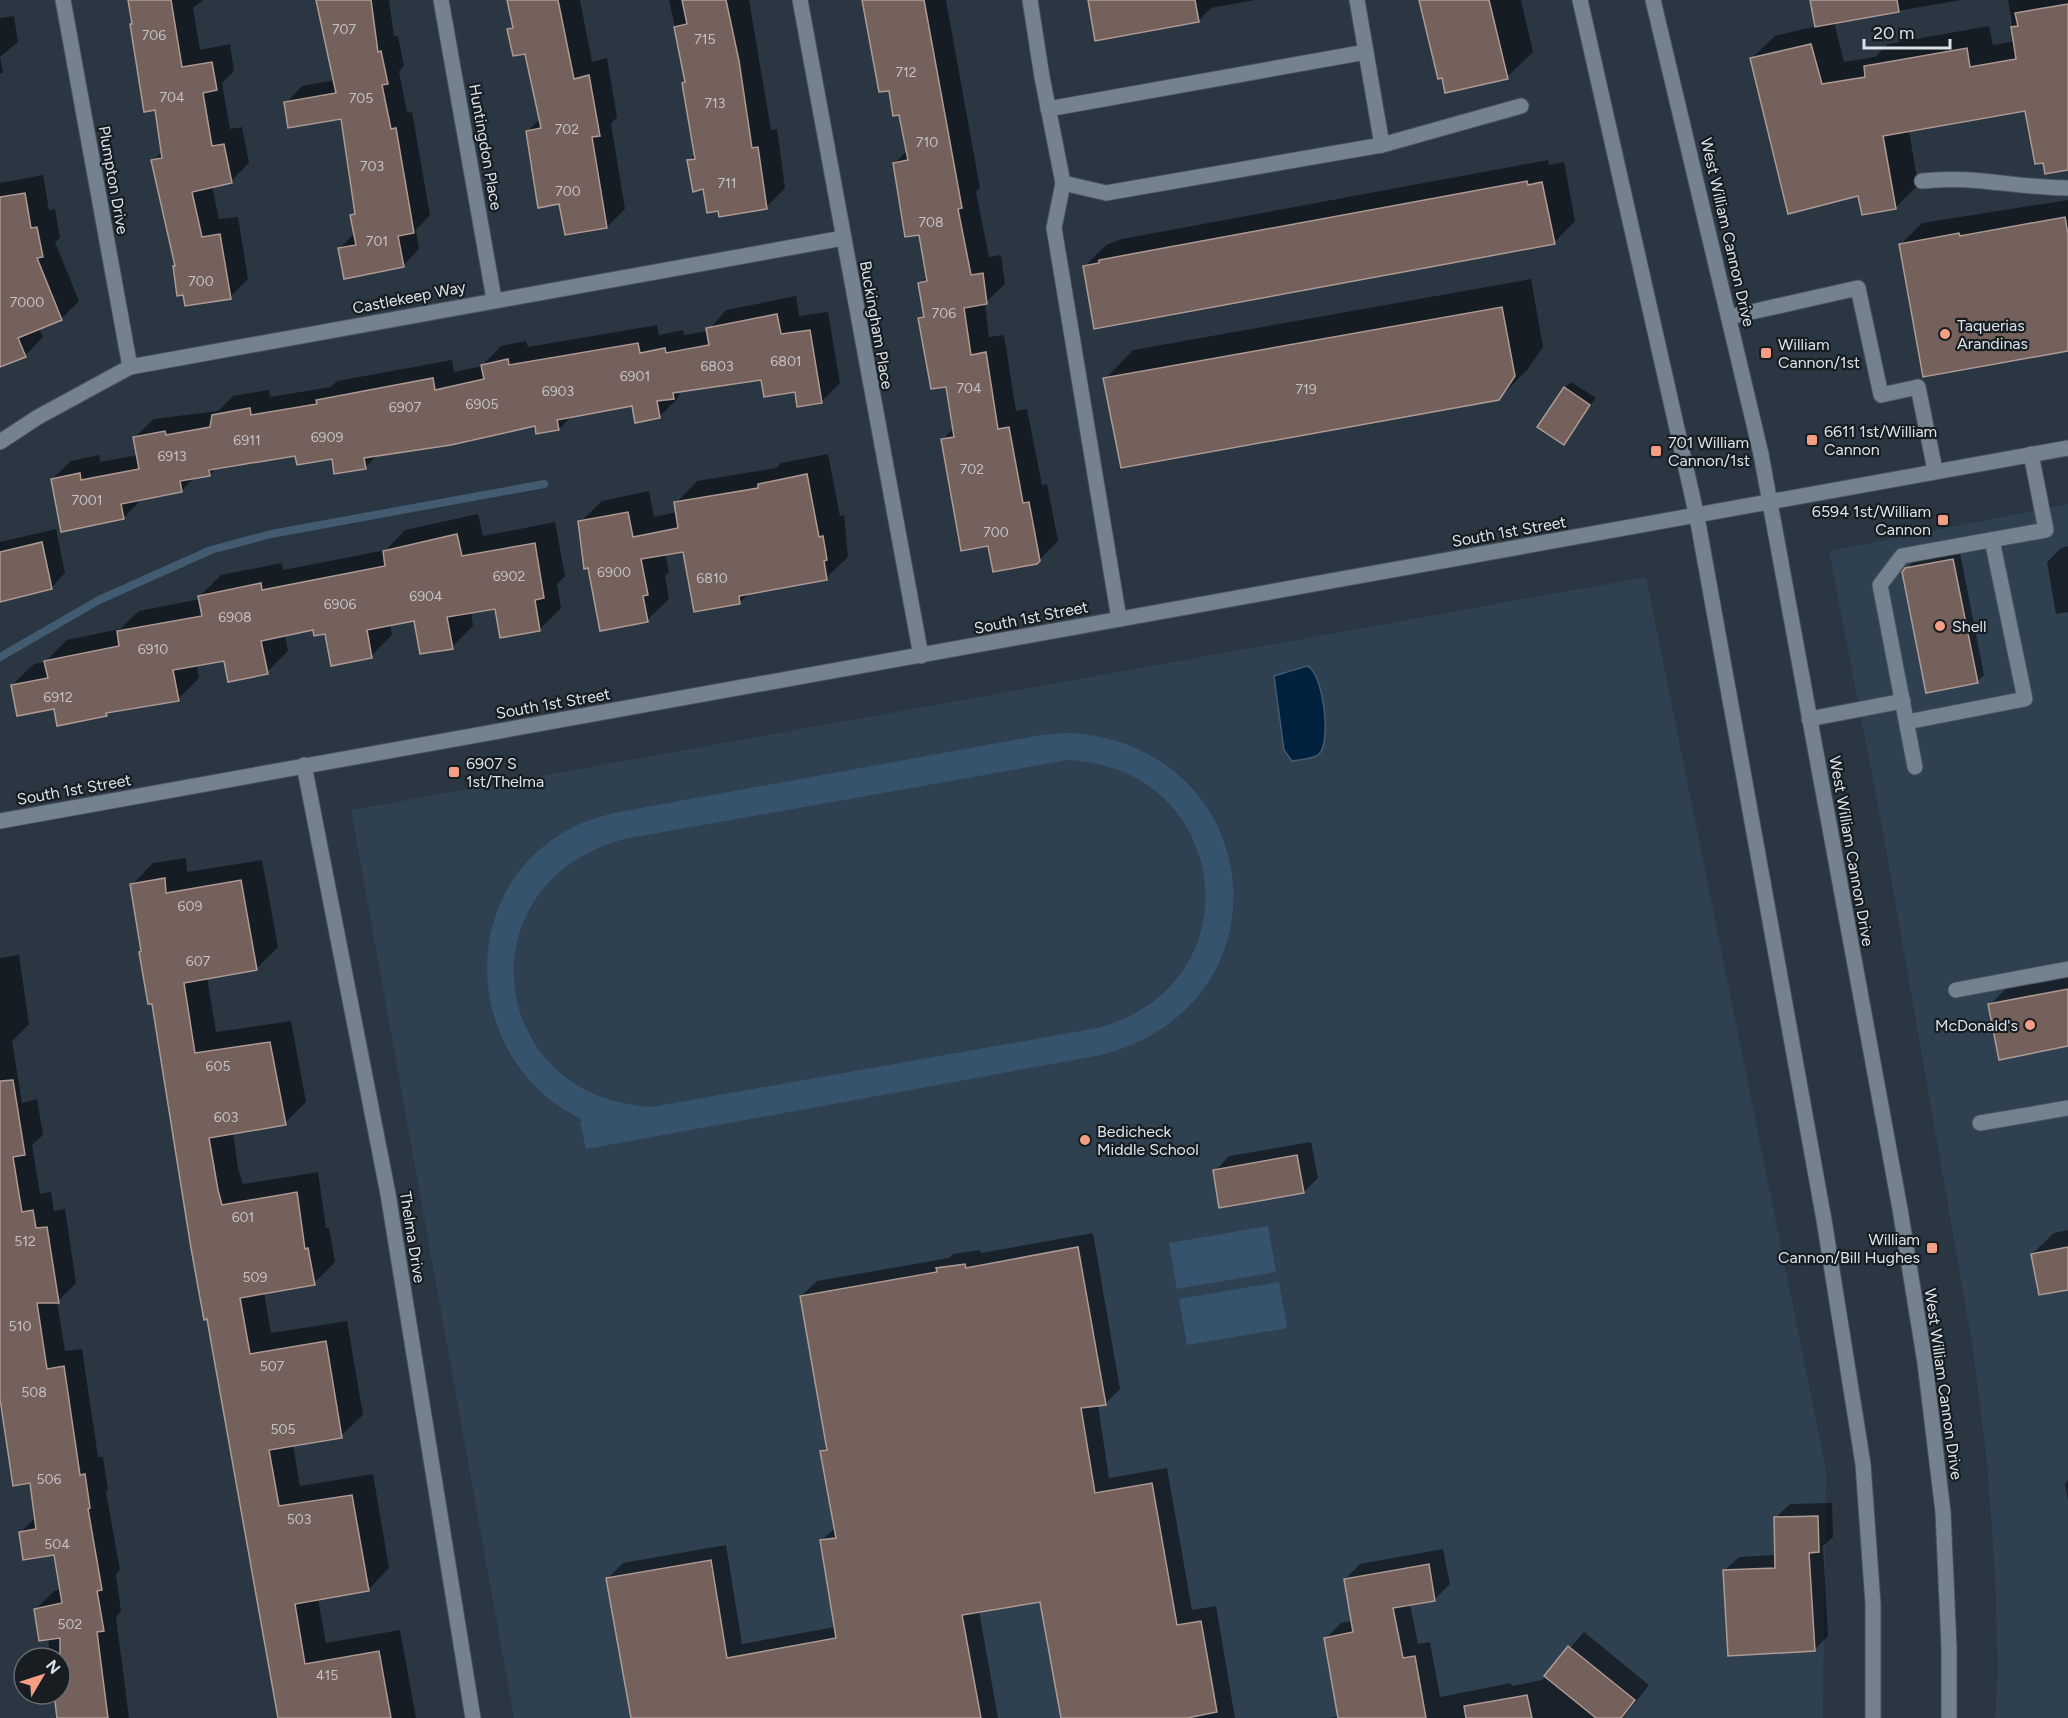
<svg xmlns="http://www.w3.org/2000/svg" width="2068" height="1718" viewBox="0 0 2068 1718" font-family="Figtree,sans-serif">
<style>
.built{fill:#2f4050}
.green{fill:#36536e;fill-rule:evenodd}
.water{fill:#00213d;stroke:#425b71;stroke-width:1.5}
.shadow{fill:#0007}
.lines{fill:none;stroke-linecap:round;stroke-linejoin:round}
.stream{stroke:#425b71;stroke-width:8}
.building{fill:#75615c;stroke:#ae9a94;stroke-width:1.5}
.lane-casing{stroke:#46515a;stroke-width:17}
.street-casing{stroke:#46515a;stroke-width:17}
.secondary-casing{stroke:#46515a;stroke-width:17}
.lane{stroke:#74828f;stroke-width:15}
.street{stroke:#74828f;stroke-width:15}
.secondary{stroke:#74828f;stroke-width:15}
.poi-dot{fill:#f49e86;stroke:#181d22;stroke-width:2}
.labels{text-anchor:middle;stroke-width:4.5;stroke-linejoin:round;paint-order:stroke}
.number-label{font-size:14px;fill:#c2c2c6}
.street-label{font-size:16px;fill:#dbe3ea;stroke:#181d22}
.poi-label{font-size:16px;fill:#dbe3ea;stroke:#181d22;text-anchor:start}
</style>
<rect width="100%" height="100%" fill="#2a3642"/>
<g class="built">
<polygon points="2068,504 2068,1718 1995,1718 1998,1669 1995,1577 1988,1473 1972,1343 1883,832 1829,551"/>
<polygon points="1646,577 1826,1470 1823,1718 514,1718 351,810"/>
</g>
<g class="green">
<path d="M 1067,733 C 1267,742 1297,1005 1101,1055 L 586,1149 L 580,1122 L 583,1120 C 464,1064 451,892 571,828 C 586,820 603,816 619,812 L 1042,735 ZM 1068,760 C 1233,768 1258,986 1097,1028 L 652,1107 C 486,1099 461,883 624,839 Z"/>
<polygon points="1268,1226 1276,1272 1177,1289 1169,1243"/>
<polygon points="1279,1282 1287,1328 1187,1345 1179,1299"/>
</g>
<path class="water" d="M 1307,666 C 1323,671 1332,742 1319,754 C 1313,760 1300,759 1292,761 L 1284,750 L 1274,676 Z"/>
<g class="shadow">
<polygon points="129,0 203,0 193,8 200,50 230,44 234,71 222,83 230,129 242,127 249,163 231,181 212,186 219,219 238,217 248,279 230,297 176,265 153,161 163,151 156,109"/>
<polygon points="317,0 389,0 394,36 398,36 404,66 399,71 407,113 412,112 430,215 416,230 419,249 403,266 339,249 355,233 352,215 356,211 342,117 286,103 302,86 335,80"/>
<polygon points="509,0 580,0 592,62 607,58 617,117 611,124 625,209 607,227 560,203 528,131 540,119 526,52 509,29 514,24"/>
<polygon points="669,0 749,0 771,130 777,129 785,188 766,207 719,209 689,160 695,154 687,81"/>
<polygon points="863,0 946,0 980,188 976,192 989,257 1001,255 1005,284 985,303 989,337 1004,335 1016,411 1027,409 1042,485 1047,484 1058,541 1036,563 989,544 942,440 954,428 947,385 920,319 925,314 920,283 928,276 920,233 895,163 907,151 901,114"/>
<polygon points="1090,0 1255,0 1211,8 1199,20"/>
<polygon points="1421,0 1521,0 1533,52 1507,77 1443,76"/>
<polygon points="1812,0 1961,0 1834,22 1844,62 1875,57 1888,44 1989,26 1993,45 2015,41 2008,0 2068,0 2068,169 2026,110 1909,130 1918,185 1895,208 1859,194 1752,58 1775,36 1816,26"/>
<polygon points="14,16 18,42 0,57 3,72 0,74 0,18"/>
<polygon points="1548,160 1549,165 1564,162 1575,221 1554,243 1085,266 1106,245 1122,239"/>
<polygon points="43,175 49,210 55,209 60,238 55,242 79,301 61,319 39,328 43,337 25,356 0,366 0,183"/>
<polygon points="2068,200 2068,351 1924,375 1901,244 1922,223"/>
<polygon points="1531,279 1543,347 1527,370 1498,399 1105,379 1133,350"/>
<polygon points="796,296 799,316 828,312 840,383 821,402 762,378 680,390 678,398 659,417 634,404 572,416 559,429 537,432 536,424 378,454 365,468 333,457 297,454 217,467 210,475 195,477 181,491 142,499 123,518 52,479 71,461 99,455 100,462 138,455 135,437 154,419 218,411 233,396 269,390 270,397 331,387 337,381 452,360 454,372 482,366 501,346 526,341 528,347 657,325 659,335 683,330 684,335 708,331 726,310"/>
<polygon points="1571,382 1596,398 1563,443 1565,388"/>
<polygon points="828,454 840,516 844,515 848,557 826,578 750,593 739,603 685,550 665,553 669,572 665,576 669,599 647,620 580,522 602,501 649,491 654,517 677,512 676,503 697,481 776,468 781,463"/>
<polygon points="478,514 483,536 555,522 565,576 557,584 561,608 540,629 501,636 496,607 471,611 473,626 452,647 416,620 390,624 392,635 371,656 314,629 285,635 288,651 267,672 225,659 197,664 199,678 178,699 110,711 106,715 56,707 12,685 34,664 45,662 67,640 120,629 139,611 200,599 200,596 221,575 282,563 283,570 386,550 405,530"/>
<polygon points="56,529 65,573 51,588 0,599 0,542"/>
<polygon points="2068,546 2068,612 2056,614 2047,562 2061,548"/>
<polygon points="1960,553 1984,675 1977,682 1906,569 1913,562"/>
<polygon points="186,858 187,872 262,860 278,947 256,969 207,977 216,1032 291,1021 306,1102 285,1123 233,1132 238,1168 243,1184 318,1172 326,1228 329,1228 335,1262 314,1283 264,1292 271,1333 347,1321 363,1415 341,1436 293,1445 300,1486 373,1474 389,1568 368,1590 318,1599 326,1643 400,1630 416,1718 278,1718 132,885 153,863"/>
<polygon points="19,955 29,1024 12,1041 22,1103 37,1099 43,1135 32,1145 40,1194 51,1192 54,1211 65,1209 76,1283 57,1302 65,1351 82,1349 98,1457 103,1457 108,1490 106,1492 120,1570 116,1574 121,1611 116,1617 129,1718 58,1718 55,1694 60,1694 60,1658 50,1658 48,1638 36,1609 54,1591 61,1589 55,1553 20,1533 36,1517 31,1482 0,1406 0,958"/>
<polygon points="2068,973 2068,1045 1990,1005 2011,983"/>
<polygon points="1311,1142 1318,1178 1304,1192 1215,1171 1229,1156"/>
<polygon points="2068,1230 2068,1288 2032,1254 2054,1233"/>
<polygon points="1093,1233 1120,1389 1105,1404 1098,1405 1109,1478 1167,1468 1192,1610 1216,1606 1235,1718 1063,1718 1042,1600 979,1611 998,1718 633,1718 608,1578 623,1563 726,1545 742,1644 835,1627 821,1541 836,1527 821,1452 828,1445 801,1296 817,1281 949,1258 953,1254 980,1250 981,1253"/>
<polygon points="2068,1480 2068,1500 2065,1484"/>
<polygon points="1832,1503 1833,1537 1823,1546 1828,1636 1814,1650 1724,1571 1739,1557 1776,1555 1775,1518 1790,1504"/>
<polygon points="1443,1549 1450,1584 1435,1599 1410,1604 1418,1644 1430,1642 1440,1697 1511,1683 1512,1686 1542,1680 1584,1632 1649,1685 1623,1718 1330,1718 1339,1716 1326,1638 1341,1623 1353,1621 1345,1579 1360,1564"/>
</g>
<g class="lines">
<polyline class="stream" points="0,657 99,600 211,550 271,534 544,484"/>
</g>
<g class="building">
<polygon points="128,0 171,0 182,67 212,62 217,90 203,93 212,146 224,144 232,183 192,192 202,237 220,234 231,299 185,306 183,295 177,296 173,266 175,266 151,160 162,158 155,110 144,112 130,24 132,24"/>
<polygon points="316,0 371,0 378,52 381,51 388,84 382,85 391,129 396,128 414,233 398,236 404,267 344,279 338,248 356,245 350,215 355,214 341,119 288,128 284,102 336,93"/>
<polygon points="507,0 558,0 574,79 589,75 600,136 592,137 607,228 565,235 559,204 538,208 526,131 541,128 525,54 513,56 507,29 513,28"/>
<polygon points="682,0 726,0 739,61 752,148 758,147 767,209 719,217 718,211 707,213 703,189 693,192 687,160 695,159 682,83 685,82 674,27 687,24"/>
<polygon points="862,0 924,0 962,208 958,209 971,275 983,273 987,304 964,308 971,355 986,352 998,429 1009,427 1023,503 1029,502 1040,561 1037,564 993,572 988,546 961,551 941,439 954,437 946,387 931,389 918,318 924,317 918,283 927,281 919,235 905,237 893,163 908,160 899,115 893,116 889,91 879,92"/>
<polygon points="1088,0 1195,0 1199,22 1095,41"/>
<polygon points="1419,0 1489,0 1508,79 1445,93 1442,78 1438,79"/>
<polygon points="1810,0 1897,0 1899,12 1815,27"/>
<polygon points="2068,4 2068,170 2045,174 2043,163 2035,164 2025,111 1883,136 1896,209 1862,215 1858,196 1788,214 1750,58 1811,44 1822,84 1865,77 1864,66 1967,48 1970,67 2016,59 2011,27 2018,26 2015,13"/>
<polygon points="1527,181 1528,185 1542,182 1555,244 1094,329 1083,266 1099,263 1099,260"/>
<polygon points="25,193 31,228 37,227 43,257 37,258 62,320 18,338 26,357 0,367 0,197"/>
<polygon points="2065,217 2068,234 2068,351 1923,377 1899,244 1959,233 1960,236"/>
<polygon points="1502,307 1515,376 1499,400 1121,468 1103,378"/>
<polygon points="777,314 781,334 810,330 822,403 797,407 795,392 764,397 761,380 673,393 674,399 657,401 660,418 635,423 632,406 557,420 559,430 536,434 535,426 451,445 364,458 366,469 334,474 332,459 297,465 295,456 209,470 210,476 180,481 182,492 121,504 124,519 61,532 51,479 80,473 81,480 139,469 133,437 165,431 166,435 210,427 212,415 250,408 251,415 317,404 316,400 433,378 435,390 484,379 481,365 508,359 509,365 638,343 640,353 665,348 666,353 709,345 706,328"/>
<polygon points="1564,387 1590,405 1564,445 1537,427"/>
<polygon points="807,474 819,537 823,536 827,560 824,561 827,580 739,596 740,604 694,612 683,552 641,559 648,595 643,596 648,622 600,631 588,568 584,569 578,521 628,512 633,537 678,528 674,502 758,488 758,484"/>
<polygon points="457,534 462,556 535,543 544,598 535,600 540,631 500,638 495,609 447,617 453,649 420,654 414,621 367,630 372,658 331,666 325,634 314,636 313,630 261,641 268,674 228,682 224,661 173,670 179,701 106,713 107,716 57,726 54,709 17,716 11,685 48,678 44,661 119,646 117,631 202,616 198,596 261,583 262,590 385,566 383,551"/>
<polygon points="42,542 52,589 0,602 0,552"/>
<polygon points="1953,559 1978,683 1926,693 1902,572 1905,568"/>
<polygon points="165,878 166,893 241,880 257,970 184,983 195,1053 270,1042 286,1125 209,1138 218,1190 222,1205 297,1192 305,1249 308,1248 315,1285 240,1298 250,1354 326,1341 342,1438 269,1450 279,1506 352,1495 369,1591 295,1604 305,1664 379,1651 391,1718 278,1718 207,1319 204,1320 191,1248 152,1004 148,1004 139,952 141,951 130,884"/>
<polygon points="2068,989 2068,1046 1999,1060 1988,1004"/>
<polygon points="13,1080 25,1155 13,1157 22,1212 33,1210 36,1228 47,1227 59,1303 37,1303 47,1369 64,1366 80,1475 85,1474 90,1508 88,1509 102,1590 97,1591 104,1631 97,1632 108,1718 57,1718 54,1694 60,1694 60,1638 39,1641 34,1609 62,1603 54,1555 23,1560 19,1532 36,1529 30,1483 13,1486 0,1399 0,1081"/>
<polygon points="1297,1155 1304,1193 1219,1208 1213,1170"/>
<polygon points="1078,1247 1106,1405 1081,1408 1095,1493 1152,1483 1177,1625 1201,1621 1217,1712 1187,1718 1061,1718 1040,1602 962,1615 981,1718 631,1718 606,1578 711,1560 727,1658 836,1638 820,1540 836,1538 820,1451 827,1450 800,1296 937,1272 936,1268 965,1264 966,1268"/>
<polygon points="2068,1247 2068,1290 2039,1295 2031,1254"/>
<polygon points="1818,1516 1819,1552 1809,1553 1815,1651 1728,1656 1723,1570 1775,1568 1774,1517"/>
<polygon points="1429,1564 1435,1601 1393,1608 1403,1658 1415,1656 1426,1718 1338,1718 1324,1638 1353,1632 1344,1579"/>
<polygon points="1568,1646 1635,1700 1621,1718 1596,1718 1544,1676"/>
<polygon points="1527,1695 1532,1718 1466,1718 1464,1706"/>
</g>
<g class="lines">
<g class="lane-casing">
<g id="lane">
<polyline points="1030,0 1042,77 1063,183 1054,228 1119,619"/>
<polyline points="1357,0 1382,145"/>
<polyline points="1048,109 1366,52"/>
<path d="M 1922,181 C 1971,175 2018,188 2068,188"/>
<polyline points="1063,183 1106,193 1382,145 1521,106"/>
<polyline points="1729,317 1858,288 1881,395 1918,387 1935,470"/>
<polyline points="1809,719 1903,701"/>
<polyline points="1907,722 2025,699 1992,540"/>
<polyline points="1915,767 1880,585 1902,556 2046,530 2031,454"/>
<polyline points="1956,990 2068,969"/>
<polyline points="1980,1123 2068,1108"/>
</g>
</g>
<g class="street-casing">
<g id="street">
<polyline points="63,0 130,367"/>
<polyline points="441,0 494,299"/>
<polyline points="800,0 921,656"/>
<polyline points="0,442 38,417 130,367 843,238"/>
<polyline points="304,765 388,1194 473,1718"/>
</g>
</g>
<g class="secondary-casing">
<g id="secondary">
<polyline points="1580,0 1697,517 1824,1220 1863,1464 1873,1604 1873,1718"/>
<polyline points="1653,0 1761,454 1900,1209 1925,1363 1943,1512 1949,1647 1949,1718"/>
<polyline points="0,821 2068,448"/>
</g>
</g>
<use href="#lane" class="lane"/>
<use href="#street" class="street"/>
<use href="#secondary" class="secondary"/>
</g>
<g class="poi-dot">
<circle cx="1945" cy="334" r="6"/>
<rect x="1760" y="347" width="12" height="12" rx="3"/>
<rect x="1806" y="434" width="12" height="12" rx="3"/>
<rect x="1650" y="445" width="12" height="12" rx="3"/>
<rect x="1937" y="514" width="12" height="12" rx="3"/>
<circle cx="1940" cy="626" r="6"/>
<rect x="448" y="766" width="12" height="12" rx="3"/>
<circle cx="2030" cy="1025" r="6"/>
<circle cx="1085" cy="1140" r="6"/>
<rect x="1926" y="1242" width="12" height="12" rx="3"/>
</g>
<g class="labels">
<g class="number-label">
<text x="344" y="34">707</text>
<text x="154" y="40">706</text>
<text x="705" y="44">715</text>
<text x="906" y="77">712</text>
<text x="172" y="102">704</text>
<text x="361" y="103">705</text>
<text x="715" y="108">713</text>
<text x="567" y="134">702</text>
<text x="927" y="147">710</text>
<text x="372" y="171">703</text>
<text x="727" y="188">711</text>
<text x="568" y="196">700</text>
<text x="931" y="227">708</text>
<text x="377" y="246">701</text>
<text x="201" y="286">700</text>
<text x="27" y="307">7000</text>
<text x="944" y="318">706</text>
<text x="786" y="366">6801</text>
<text x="717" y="371">6803</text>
<text x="635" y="381">6901</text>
<text x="969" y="393">704</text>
<text x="1306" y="394">719</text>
<text x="558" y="396">6903</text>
<text x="482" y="409">6905</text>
<text x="405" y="412">6907</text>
<text x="327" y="442">6909</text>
<text x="247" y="445">6911</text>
<text x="172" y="461">6913</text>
<text x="972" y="474">702</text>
<text x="87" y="505">7001</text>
<text x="996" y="537">700</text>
<text x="614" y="577">6900</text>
<text x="509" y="581">6902</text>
<text x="712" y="583">6810</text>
<text x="426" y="601">6904</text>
<text x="340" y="609">6906</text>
<text x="235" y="622">6908</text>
<text x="153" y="654">6910</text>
<text x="58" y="702">6912</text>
<text x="190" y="911">609</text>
<text x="198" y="966">607</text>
<text x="218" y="1071">605</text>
<text x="226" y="1122">603</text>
<text x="243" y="1222">601</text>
<text x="25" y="1246">512</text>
<text x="255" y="1282">509</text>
<text x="20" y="1331">510</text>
<text x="272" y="1371">507</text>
<text x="34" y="1397">508</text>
<text x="283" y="1434">505</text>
<text x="49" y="1484">506</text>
<text x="299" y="1524">503</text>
<text x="57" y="1549">504</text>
<text x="70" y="1629">502</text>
<text x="327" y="1680">415</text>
</g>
<g class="street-label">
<text transform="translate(486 147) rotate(80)" y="6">Huntingdon Place</text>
<text transform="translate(114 180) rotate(80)" y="6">Plumpton Drive</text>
<text transform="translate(1728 232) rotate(77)" y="6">West William Cannon Drive</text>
<text transform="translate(409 297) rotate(-11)" y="6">Castlekeep Way</text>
<text transform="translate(877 325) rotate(80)" y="6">Buckingham Place</text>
<text transform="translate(1509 531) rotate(-10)" y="6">South 1st Street</text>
<text transform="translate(1031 617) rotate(-11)" y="6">South 1st Street</text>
<text transform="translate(553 703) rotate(-10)" y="6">South 1st Street</text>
<text transform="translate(74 789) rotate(-10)" y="6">South 1st Street</text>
<text transform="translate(1852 851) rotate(80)" y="6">West William Cannon Drive</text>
<text transform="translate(413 1237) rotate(81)" y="6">Thelma Drive</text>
<text transform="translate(1944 1384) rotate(82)" y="6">West William Cannon Drive</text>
</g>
<g class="poi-label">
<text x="1957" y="331">Taquerias<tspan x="1957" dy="18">Arandinas</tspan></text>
<text x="1778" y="350">William<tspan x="1778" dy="18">Cannon/1st</tspan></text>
<text x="1824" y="437">6611 1st/William<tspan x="1824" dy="18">Cannon</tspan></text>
<text x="1668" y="448">701 William<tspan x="1668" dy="18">Cannon/1st</tspan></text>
<text x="1931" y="517" text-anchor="end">6594 1st/William<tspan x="1931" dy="18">Cannon</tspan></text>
<text x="1952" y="632">Shell</text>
<text x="466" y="769">6907 S<tspan x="466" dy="18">1st/Thelma</tspan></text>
<text x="2018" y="1031" text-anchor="end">McDonald's</text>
<text x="1097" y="1137">Bedicheck<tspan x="1097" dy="18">Middle School</tspan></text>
<text x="1920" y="1245" text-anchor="end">William<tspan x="1920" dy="18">Cannon/Bill Hughes</tspan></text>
</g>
</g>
<g transform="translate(42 1676) rotate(51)"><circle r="28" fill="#181d22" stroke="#666c72" stroke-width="1.5"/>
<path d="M0-4.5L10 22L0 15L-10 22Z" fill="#f49e86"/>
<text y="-9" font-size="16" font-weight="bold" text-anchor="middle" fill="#dbe3ea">N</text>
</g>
<path d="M1864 39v9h86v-9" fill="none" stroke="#dbe3ea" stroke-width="3"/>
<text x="1873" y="39" font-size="18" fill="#dbe3ea" stroke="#181d22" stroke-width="4.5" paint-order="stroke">20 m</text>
</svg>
